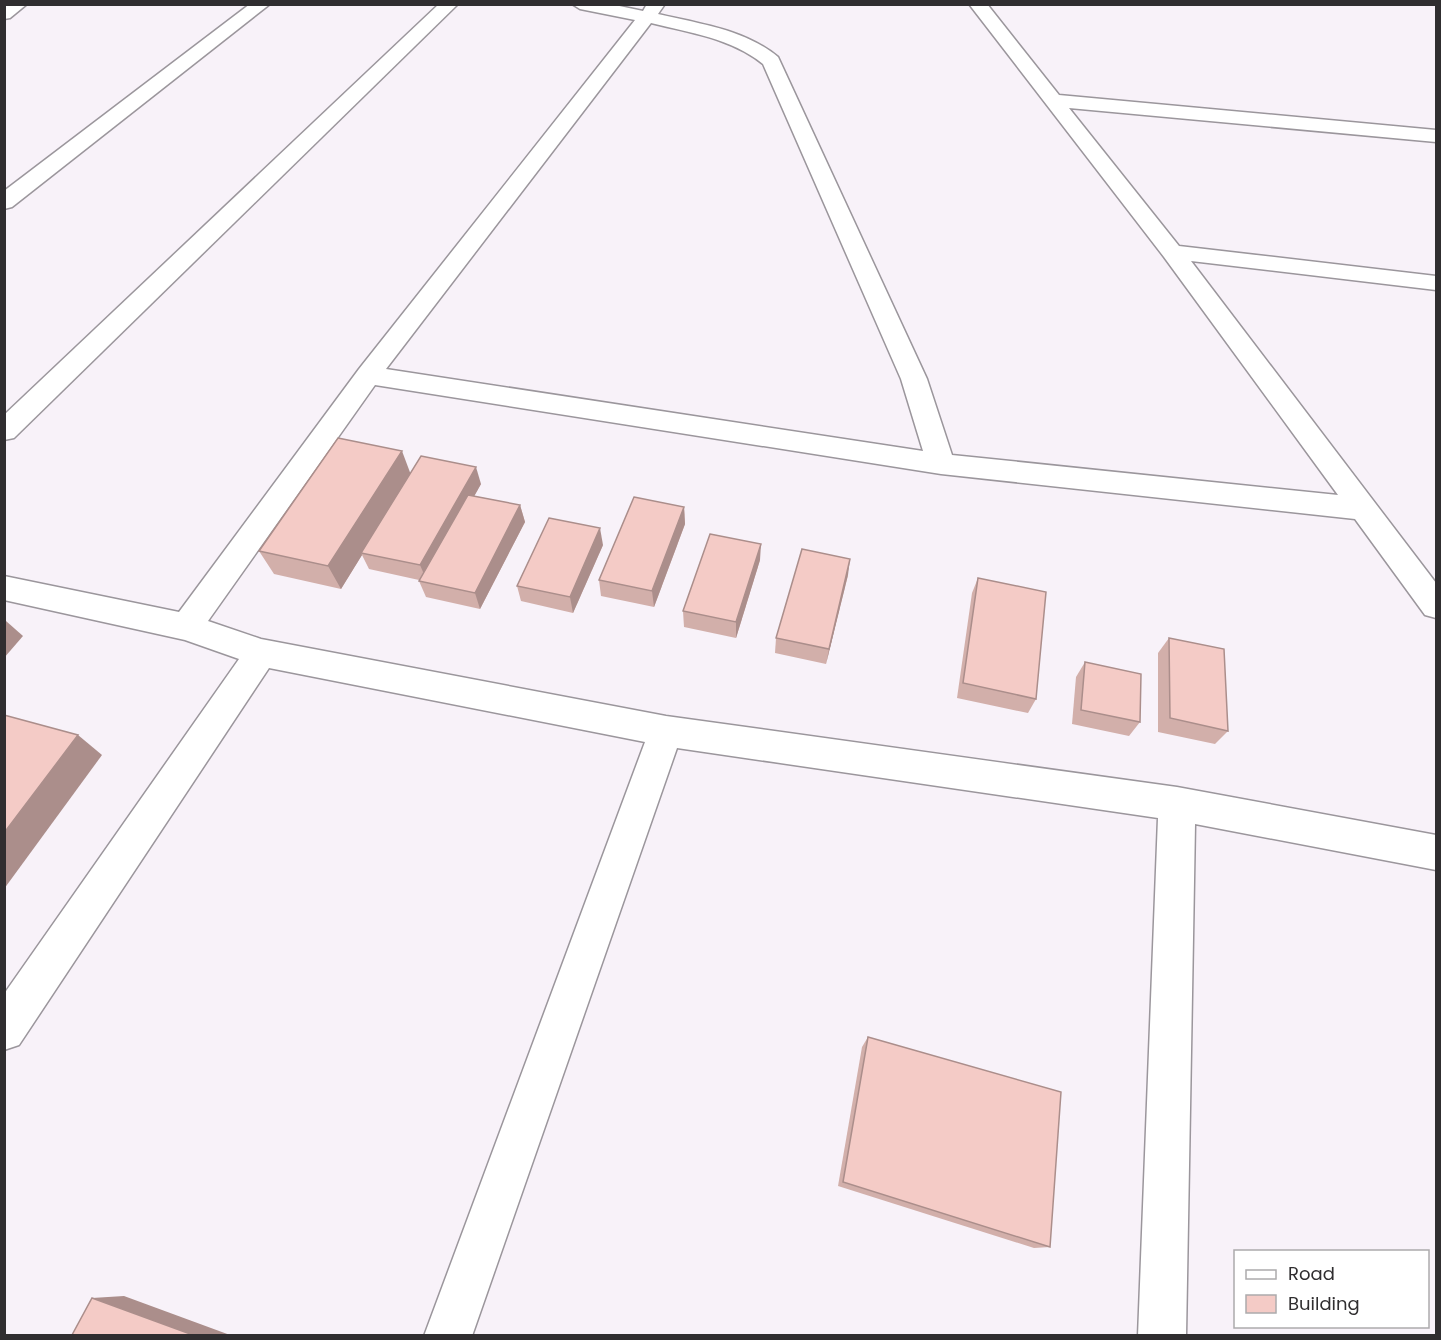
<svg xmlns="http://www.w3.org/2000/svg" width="1441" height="1340" viewBox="0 0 1441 1340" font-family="Poppins,sans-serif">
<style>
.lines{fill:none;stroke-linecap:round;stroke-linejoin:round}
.minor-casing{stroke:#9b969c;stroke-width:3}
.tertiary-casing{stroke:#9b969c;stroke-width:3}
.minor{fill:#fff;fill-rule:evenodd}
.tertiary{fill:#fff;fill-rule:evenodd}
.wall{fill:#d2afaa}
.shaded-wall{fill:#ab8e8b}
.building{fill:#f4cbc6;stroke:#ab8e8b;stroke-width:1.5}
</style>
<rect width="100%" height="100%" fill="#f8f2f9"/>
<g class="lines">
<g class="minor-casing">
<g id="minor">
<polygon points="250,4 270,4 12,207 4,209 4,191"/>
<polygon points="439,4 458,4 14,438 4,440 4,415"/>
<path d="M 572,4 L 610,4 L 643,11 L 647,4 L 665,4 L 658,14 C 700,24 744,29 778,57 L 927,379 L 952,455 L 1338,495 L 1164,257 L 969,4 L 987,4 L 1059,95 L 1436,130 L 1436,142 L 1069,108 L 1179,246 L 1436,276 L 1436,290 L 1191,261 L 1436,583 L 1436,618 L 1425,615 L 1355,519 L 941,474 L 375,385 L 208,621 L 261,639 L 666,716 L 1177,787 L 1436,835 L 1436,870 L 1195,824 L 1186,1336 L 1138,1336 L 1158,818 L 677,748 L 472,1336 L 424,1336 L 645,742 L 269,668 L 19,1045 L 4,1050 L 4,994 L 239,659 L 185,640 L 4,600 L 4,576 L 179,612 L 359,369 L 635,20 L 580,9 ZM 651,23 C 690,33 731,38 763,64 L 901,379 L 923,451 L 386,369 Z"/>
</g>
</g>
<g class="tertiary-casing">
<polygon id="tertiary" points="6,4 27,4 10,18 4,19"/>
</g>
<use href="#minor" class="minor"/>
<use href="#tertiary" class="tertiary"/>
</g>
<g class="wall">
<polygon points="410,473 481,484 474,496 520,505 525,522 480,609 426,597 419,581 419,580 369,569 362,555 341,589 274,574 259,551"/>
<polygon points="684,507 685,524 654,607 601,596 599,580"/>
<polygon points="603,545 573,613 521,601 517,586"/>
<polygon points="760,560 736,638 684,627 683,611"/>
<polygon points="848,575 826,664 775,653 776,638"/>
<polygon points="978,578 1036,699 1028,713 957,698 972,593"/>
<polygon points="1169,638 1228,731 1215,744 1158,732 1158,653"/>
<polygon points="1085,662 1140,722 1129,736 1072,724 1076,677"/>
<polygon points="868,1037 1050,1247 1034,1248 838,1186 862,1047"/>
</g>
<g class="shaded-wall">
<polygon points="402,451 411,475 361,553 362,555 341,589 328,566"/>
<polygon points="476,467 481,484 427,581 420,565"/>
<polygon points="520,505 525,522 480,609 475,593"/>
<polygon points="684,507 685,524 654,607 652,591"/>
<polygon points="600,528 603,545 573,613 570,597"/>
<polygon points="761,544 760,560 736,638 736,622"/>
<polygon points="850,559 848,575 826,664 829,649"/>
<polygon points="6,621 23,636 4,658 4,623"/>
<polygon points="78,735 102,755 4,889 4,833"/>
<polygon points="124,1296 230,1335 193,1335 92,1298"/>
</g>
<g class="building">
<polygon points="338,438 402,451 328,566 259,551"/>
<polygon points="421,456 476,467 420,565 361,553"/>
<polygon points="468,495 520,505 475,593 419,581"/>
<polygon points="634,497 684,507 652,591 599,580"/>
<polygon points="549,518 600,528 570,597 517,586"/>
<polygon points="710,534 761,544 736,622 683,611"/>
<polygon points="802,549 850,559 829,649 776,638"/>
<polygon points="978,578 1046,592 1036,699 963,683"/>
<polygon points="1169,638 1224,649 1228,731 1170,718"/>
<polygon points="1085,662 1141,674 1140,722 1081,710"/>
<polygon points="4,715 78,735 4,833"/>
<polygon points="868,1037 1061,1092 1050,1247 843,1182"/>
<polygon points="92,1298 193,1335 72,1335"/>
</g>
<rect width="1441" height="1340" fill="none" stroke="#302e30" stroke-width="12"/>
<rect x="1234" y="1250" width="195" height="78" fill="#ffffff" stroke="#acabac" stroke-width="1.5"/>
<rect x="1246" y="1270" width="30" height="9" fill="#ffffff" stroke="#acabac" stroke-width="1.5"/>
<text x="1288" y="1280" font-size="18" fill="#302e30">Road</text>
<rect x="1246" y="1295" width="30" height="18" fill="#f4cbc6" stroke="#acabac" stroke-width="1.5"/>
<text x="1288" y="1310" font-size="18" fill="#302e30">Building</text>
</svg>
